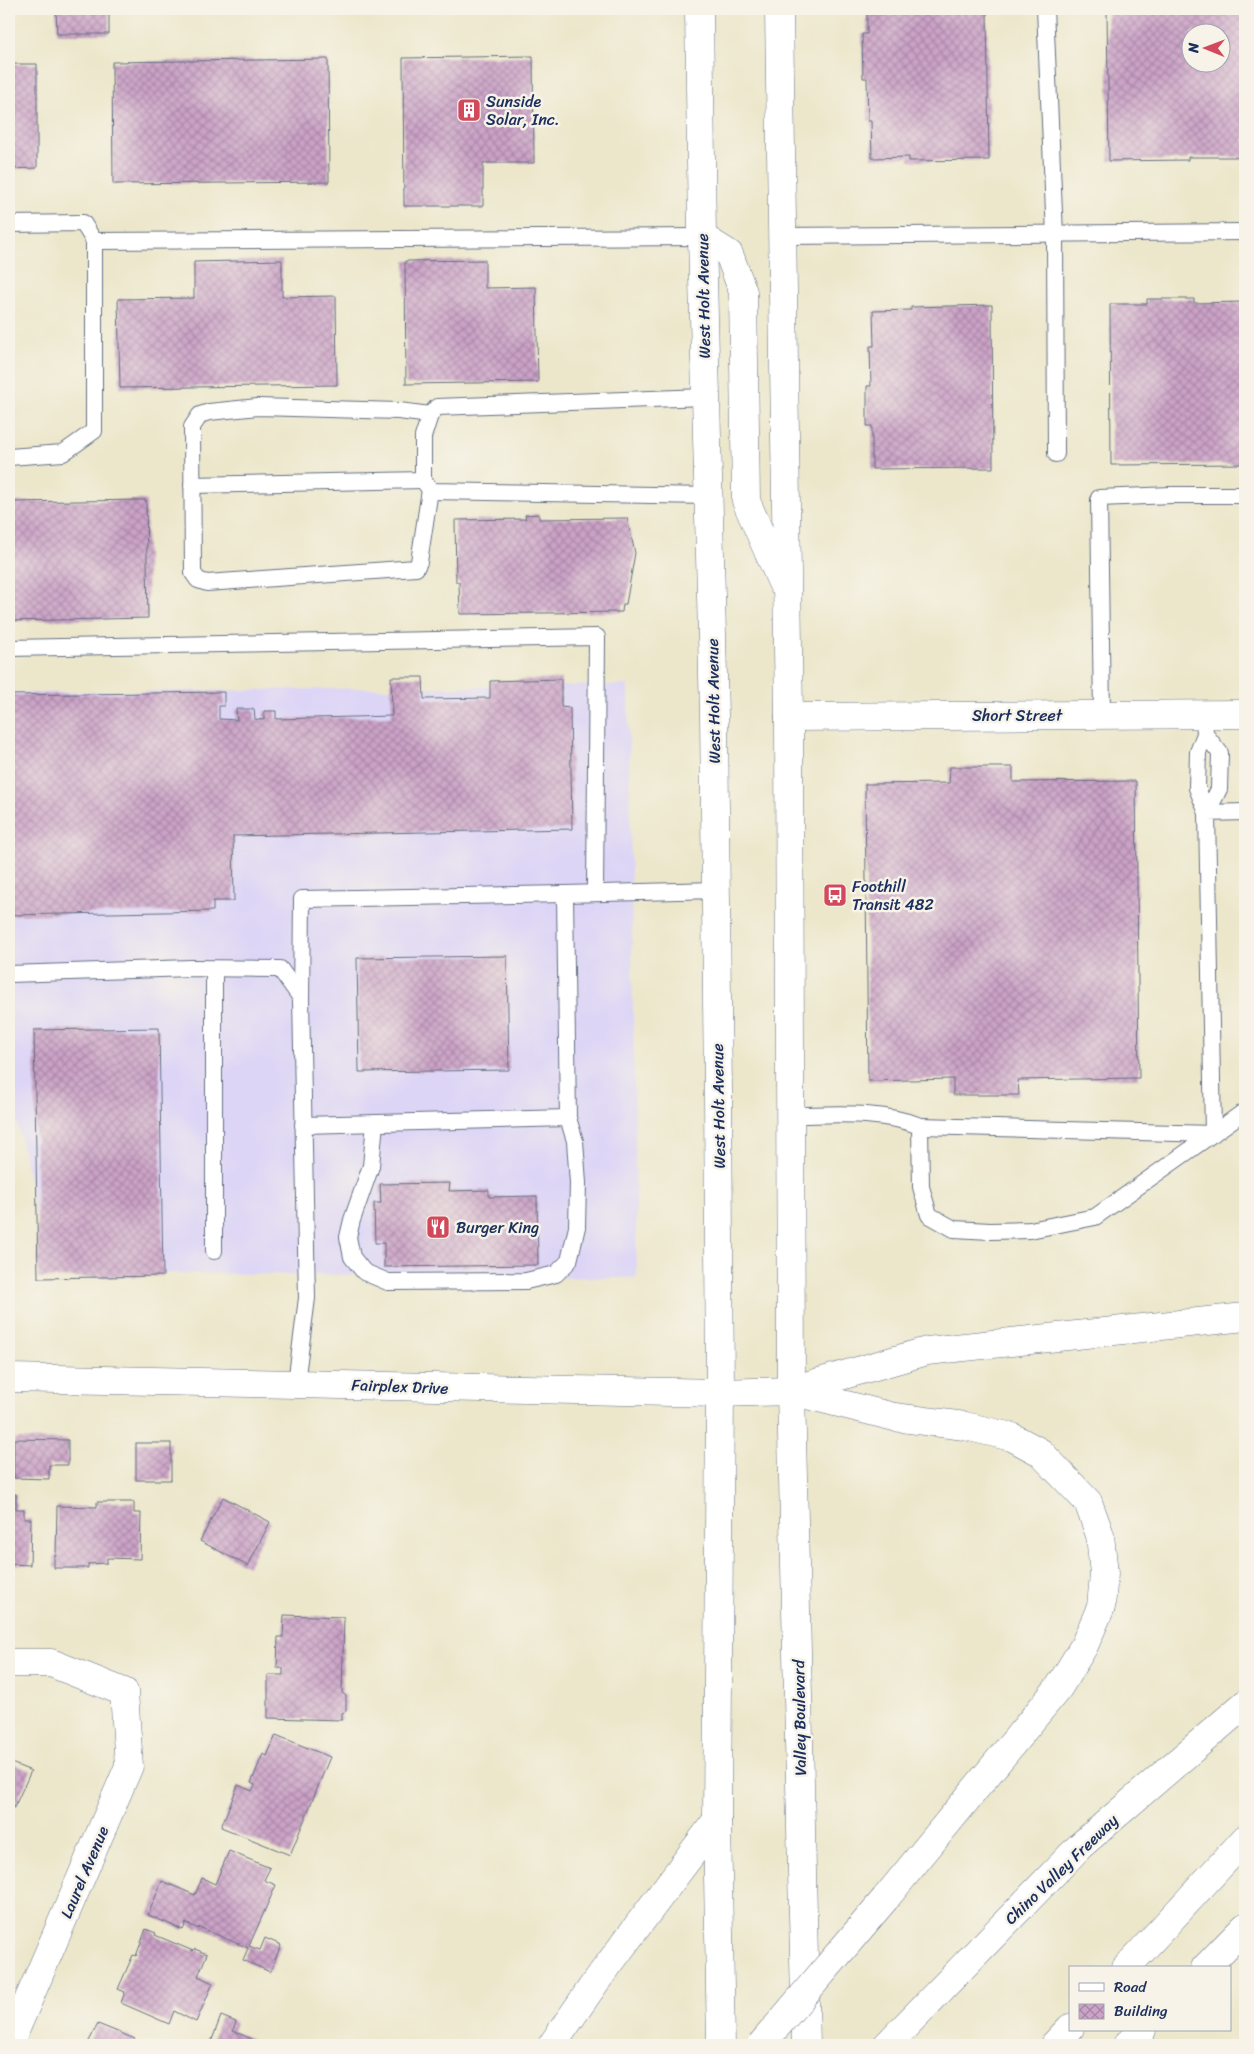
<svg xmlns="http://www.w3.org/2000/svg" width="1254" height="2054" viewBox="0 0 1254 2054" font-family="Sriracha,sans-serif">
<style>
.built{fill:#ddd5f6}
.building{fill:url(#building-cross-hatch);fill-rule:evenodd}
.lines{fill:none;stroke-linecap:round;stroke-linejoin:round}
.lane-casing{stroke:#646f84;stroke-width:18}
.street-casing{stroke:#646f84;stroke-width:29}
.secondary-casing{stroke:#646f84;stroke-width:29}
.primary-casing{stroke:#646f84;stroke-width:29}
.highway-casing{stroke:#646f84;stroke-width:29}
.lane{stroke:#fff;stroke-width:16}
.street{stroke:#fff;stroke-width:28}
.secondary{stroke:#fff;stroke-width:28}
.primary{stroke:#fff;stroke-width:28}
.highway{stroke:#fff;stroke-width:28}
.highway-bridge-casing{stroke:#646f84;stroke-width:29;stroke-linecap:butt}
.highway-bridge{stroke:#fff;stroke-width:28}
.labels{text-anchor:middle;stroke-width:5;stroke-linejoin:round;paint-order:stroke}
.poi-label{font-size:16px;fill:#1b2f5e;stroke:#f7f3e8;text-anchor:start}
.street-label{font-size:16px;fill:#1b2f5e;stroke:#f7f3e8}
</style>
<defs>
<pattern id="building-cross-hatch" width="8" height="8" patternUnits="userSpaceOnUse" patternTransform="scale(1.25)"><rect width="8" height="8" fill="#cca3c7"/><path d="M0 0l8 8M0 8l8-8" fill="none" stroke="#a585a5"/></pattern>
</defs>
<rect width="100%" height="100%" fill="#f7f3e8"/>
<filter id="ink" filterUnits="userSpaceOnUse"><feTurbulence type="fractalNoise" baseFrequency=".02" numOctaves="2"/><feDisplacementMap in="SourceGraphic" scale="10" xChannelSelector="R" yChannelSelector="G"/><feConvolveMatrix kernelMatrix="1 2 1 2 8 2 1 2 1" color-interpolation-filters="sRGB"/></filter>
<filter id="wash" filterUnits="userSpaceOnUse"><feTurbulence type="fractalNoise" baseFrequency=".0096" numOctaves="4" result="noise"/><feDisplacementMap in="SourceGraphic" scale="20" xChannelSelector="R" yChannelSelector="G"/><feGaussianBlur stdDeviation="1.12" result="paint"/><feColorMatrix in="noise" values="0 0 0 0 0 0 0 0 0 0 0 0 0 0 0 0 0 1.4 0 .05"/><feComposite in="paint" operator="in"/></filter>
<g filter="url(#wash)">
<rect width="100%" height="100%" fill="#ece7cb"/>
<polygon class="built" points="628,685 637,1278 48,1272 9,1082 9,693"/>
<g id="blocks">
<g class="building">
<polygon points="56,9 109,9 109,34 57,34"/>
<polygon points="867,9 987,9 989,160 909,161 909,157 872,158 871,121 868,121 867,78 863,78 862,34 867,34"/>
<path d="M 1107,9 L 1245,9 L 1245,157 L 1188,157 L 1188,160 L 1109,161 ZM 1192,32 L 1222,32 L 1222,62 L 1192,62 Z"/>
<polygon points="533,56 534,163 483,163 483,206 404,206 403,58"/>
<polygon points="328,59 329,182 113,184 112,62"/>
<polygon points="9,64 37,64 37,168 9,169"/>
<polygon points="282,260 282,297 336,296 337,385 120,388 118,299 194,298 194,262"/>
<polygon points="485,260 485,288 536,287 538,382 406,384 405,261"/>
<polygon points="1147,299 1194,299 1194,303 1245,302 1245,464 1111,465 1110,304 1147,304"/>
<polygon points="992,305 993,468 872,469 872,426 867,426 867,386 871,386 870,346 874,346 873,311 911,310 911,307"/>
<polygon points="146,500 148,618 9,621 9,502"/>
<polygon points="539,514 539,519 627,518 635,553 626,604 623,604 622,612 460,614 459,582 456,582 455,520 526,519 525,515"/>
<polygon points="391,677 423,677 424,699 490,698 490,681 561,679 561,707 570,708 572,829 233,836 234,901 213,901 213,911 9,915 9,695 224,692 224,706 219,706 219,719 237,720 236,709 254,709 255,719 264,720 264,711 276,711 276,719 392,716"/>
<polygon points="950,767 1013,767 1013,782 1136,781 1139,1078 1018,1080 1019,1095 953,1095 953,1079 868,1081 865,784 949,783"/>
<polygon points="507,956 509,1070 359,1072 357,958"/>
<polygon points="159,1028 163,1276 38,1278 34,1030"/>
<polygon points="450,1183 449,1191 489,1190 489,1197 537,1196 538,1265 384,1267 384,1243 375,1243 374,1203 381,1203 380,1184"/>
<polygon points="14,1439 68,1440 68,1465 49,1465 49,1479 14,1478"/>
<rect x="136" y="1443" width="35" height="37"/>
<polygon points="9,1494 16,1494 16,1509 24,1509 24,1519 31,1519 30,1565 9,1564"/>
<polygon points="223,1497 270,1522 248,1566 200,1541"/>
<polygon points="97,1502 134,1502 134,1513 141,1513 140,1559 107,1558 107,1563 88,1564 88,1568 54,1568 54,1556 56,1556 57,1506 97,1507"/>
<polygon points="284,1615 344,1617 342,1693 346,1696 346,1711 342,1713 342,1720 268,1718 268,1675 283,1675 283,1668 277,1668 278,1637 283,1637"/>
<polygon points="276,1735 330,1757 290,1855 221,1827 238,1785 252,1791 255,1785 251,1783 263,1754 267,1756"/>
<polygon points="9,1762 31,1771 14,1808 9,1805"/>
<polygon points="229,1851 270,1868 264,1880 276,1885 249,1946 260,1950 265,1938 281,1945 270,1972 243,1960 248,1948 199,1927 198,1929 186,1923 183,1930 148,1915 162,1881 195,1895 202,1878 215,1884"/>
<polygon points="146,1929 156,1933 155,1935 193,1951 195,1949 207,1954 198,1976 213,1983 196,2022 174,2011 169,2024 121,2003 125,1992 118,1989 133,1955 136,1956"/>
<polygon points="221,2016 236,2022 233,2031 252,2039 249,2045 210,2045"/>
<polygon points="98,2024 135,2039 132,2045 87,2045"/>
</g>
</g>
</g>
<g filter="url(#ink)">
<use href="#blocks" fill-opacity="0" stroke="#646f84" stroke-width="1"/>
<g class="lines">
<g class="lane-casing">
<g id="lane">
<polyline points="1045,9 1055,235 1056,454"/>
<polyline points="9,224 83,223 94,241 94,431 63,453 9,457"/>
<polyline points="783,236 1245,232"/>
<polyline points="94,241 702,237"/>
<polyline points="705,397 437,407 430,415 423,437 423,480 431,491 708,496"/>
<polyline points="192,485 423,480"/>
<polyline points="430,490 419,562 416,568 207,583 198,580 193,573 192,427 200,415 209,412 258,407 399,411 430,415"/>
<polyline points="9,648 597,637 595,893"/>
<polyline points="1204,714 1205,734 1198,752 1197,788 1207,813 1219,789 1220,753 1205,734"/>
<polyline points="1102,715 1099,498 1171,495 1245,495"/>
<polyline points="565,894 716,890"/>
<polyline points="214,969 214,1251"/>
<polyline points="9,974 191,968 280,969 301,998 307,1298 296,1383"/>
<polyline points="301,1002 302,899 565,894 568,1118 303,1125"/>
<path d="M 790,1115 C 832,1115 880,1110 920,1126 L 921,1187 L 929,1215 L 954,1229 L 990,1231 L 1030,1230 L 1095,1217 L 1245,1111"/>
<polyline points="375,1123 371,1166 352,1220 348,1237 352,1257 364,1272 388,1282 526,1281 556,1274 569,1261 577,1227 578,1183 575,1141 568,1118"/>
<polyline points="920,1126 1213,1134 1207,813 1245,812"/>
</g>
</g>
<g class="street-casing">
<g id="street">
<polyline points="789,717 1245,714"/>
<polyline points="9,1663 51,1663 124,1692 129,1766 9,2045"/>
</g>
</g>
<g class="secondary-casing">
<polyline id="secondary" points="9,1378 720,1393 791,1391"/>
</g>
<g class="primary-casing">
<g id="primary">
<polyline points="699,9 702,237 714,715 718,1093 720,1393 717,1820 721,2045"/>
<polyline points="779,9 789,717 791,1391 806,2045"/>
<polyline points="702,237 729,254 743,292 746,501 782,583"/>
</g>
</g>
<g class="highway-casing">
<g id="highway">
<polyline points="792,1390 927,1351 1245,1317"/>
<polyline points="791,1391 894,1417 965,1426 1012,1437 1040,1452 1088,1502 1100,1535 1104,1574 1101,1607 1084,1646 1059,1687 885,1899"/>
<polyline points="1126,1968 1245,1839"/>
<polyline points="1205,1968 1245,1927"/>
<polyline points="552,2045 597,1980 717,1820"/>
<polyline points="887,2045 1080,1846 1245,1704"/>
<polyline points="1054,2045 1070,2028"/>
<polyline points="1127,2045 1142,2030"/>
</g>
</g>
<use href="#lane" class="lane"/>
<use href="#street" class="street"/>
<use href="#secondary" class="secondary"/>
<use href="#primary" class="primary"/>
<use href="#highway" class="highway"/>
<g class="highway-bridge-casing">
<polyline id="highway-bridge" points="761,2045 885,1899"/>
</g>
<use href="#highway-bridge" class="highway-bridge"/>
</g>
</g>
<defs>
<g id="building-square" transform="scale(1.25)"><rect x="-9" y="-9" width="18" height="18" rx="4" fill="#d1495b" stroke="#f7f3e8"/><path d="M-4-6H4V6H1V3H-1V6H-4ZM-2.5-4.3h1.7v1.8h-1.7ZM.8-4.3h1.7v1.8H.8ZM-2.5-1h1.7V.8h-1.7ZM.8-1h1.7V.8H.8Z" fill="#fff"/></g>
<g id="bus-square" transform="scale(1.25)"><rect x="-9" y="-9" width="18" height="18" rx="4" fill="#d1495b" stroke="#f7f3e8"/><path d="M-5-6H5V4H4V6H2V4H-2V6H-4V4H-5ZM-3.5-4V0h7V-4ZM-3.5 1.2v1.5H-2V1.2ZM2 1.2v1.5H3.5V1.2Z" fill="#fff"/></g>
<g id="restaurant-square" transform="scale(1.25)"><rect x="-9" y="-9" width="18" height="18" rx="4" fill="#d1495b" stroke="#f7f3e8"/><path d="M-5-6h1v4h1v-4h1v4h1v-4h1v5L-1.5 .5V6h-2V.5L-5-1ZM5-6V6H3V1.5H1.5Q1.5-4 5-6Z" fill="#fff"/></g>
</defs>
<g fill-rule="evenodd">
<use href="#building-square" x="469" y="110"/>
<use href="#bus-square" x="835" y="895"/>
<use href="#restaurant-square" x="438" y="1227"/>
</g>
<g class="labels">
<g class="poi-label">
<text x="486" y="107">Sunside<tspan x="486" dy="18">Solar, Inc.</tspan></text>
<text x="852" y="892">Foothill<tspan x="852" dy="18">Transit 482</tspan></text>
<text x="456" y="1233">Burger King</text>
</g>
<g class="street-label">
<text transform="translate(703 296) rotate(-91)" y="6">West Holt Avenue</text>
<text transform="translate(713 701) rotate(-91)" y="6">West Holt Avenue</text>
<text x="1017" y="721">Short Street</text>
<text transform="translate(718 1106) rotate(-91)" y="6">West Holt Avenue</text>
<text transform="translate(400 1386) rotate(2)" y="6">Fairplex Drive</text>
<text transform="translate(799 1718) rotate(-91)" y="6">Valley Boulevard</text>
<text transform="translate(1061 1869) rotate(-44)" y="6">Chino Valley Freeway</text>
<text transform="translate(84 1872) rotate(-67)" y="6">Laurel Avenue</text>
</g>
</g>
<rect width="1254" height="2054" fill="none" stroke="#f7f3e8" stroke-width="30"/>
<rect x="1069" y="1966" width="162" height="65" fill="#f7f3e8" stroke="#9fa5b1"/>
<rect x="1079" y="1983" width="25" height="8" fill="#ffffff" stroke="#9fa5b1"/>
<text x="1114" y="1992" font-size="15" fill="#1b2f5e">Road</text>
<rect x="1079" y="2004" width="25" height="15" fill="url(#building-cross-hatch)" stroke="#9fa5b1"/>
<text x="1114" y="2016" font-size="15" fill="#1b2f5e">Building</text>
<g transform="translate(1206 48) rotate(271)"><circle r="24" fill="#f7f3e8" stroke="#9fa5b1"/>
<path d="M0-4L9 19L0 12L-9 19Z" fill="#d1495b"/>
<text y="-8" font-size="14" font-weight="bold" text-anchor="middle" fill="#1b2f5e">N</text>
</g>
</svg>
